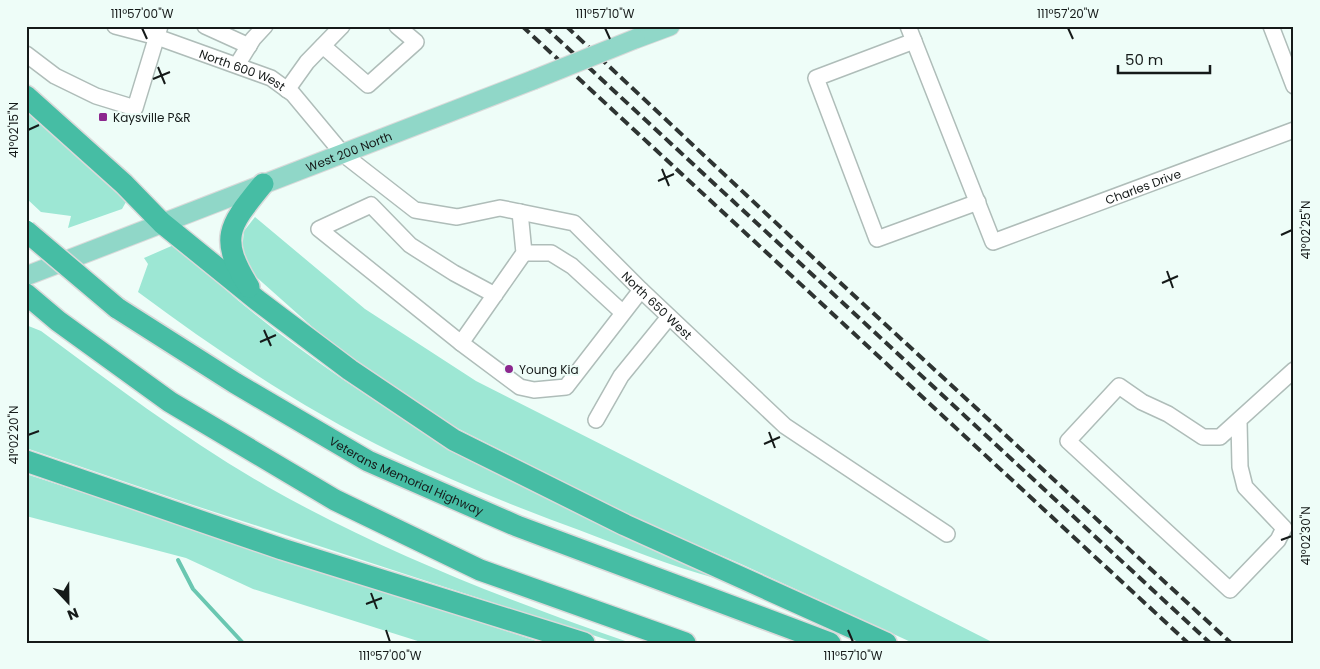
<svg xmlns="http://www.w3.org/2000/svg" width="1320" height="669" viewBox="0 0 1320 669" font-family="Poppins,sans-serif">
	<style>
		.grass { fill: #9de7d4 }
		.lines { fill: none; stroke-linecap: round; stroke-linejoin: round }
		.stream { stroke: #6ac7b1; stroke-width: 4 }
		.minor-casing { stroke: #afbdb9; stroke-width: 18 }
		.major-casing { stroke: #dadada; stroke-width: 21 }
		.highway-casing { stroke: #dadada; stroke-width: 24 }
		.minor { stroke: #fff; stroke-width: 15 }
		.major { stroke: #90d7c8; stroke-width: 19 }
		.highway { stroke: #46bda4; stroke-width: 21 }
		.rail { stroke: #2e3432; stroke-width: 4; stroke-dasharray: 10 5; stroke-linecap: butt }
		.major-bridge-casing { stroke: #dadada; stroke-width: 21; stroke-linecap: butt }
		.highway-bridge-casing { stroke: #dadada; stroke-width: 24; stroke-linecap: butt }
		.major-bridge { stroke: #90d7c8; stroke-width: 19 }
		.highway-bridge { stroke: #46bda4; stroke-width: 21 }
		.ticks { fill: none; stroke: #151a19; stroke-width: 2 }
		.poi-dot { fill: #8c278e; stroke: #eefdf8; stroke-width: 2 }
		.labels { text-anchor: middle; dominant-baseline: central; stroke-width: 4; stroke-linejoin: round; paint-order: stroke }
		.street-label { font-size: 12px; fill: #151a19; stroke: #eefdf8 }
		.poi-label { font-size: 12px; fill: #151a19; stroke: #eefdf8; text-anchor: start }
		.neatline { fill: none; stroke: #151a19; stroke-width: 2 }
		.ticks-label { font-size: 12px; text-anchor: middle; fill: #151a19 }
	</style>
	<rect width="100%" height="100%" fill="#eefdf8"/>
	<path class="grass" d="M 26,109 L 125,194 L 126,202 L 122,209 L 68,228 L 71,216 L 41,212 L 26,198 Z
		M 255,217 L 365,309 L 476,381 L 994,643 L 913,643 L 741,564 L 644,522 L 451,425 L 389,386 L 345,356 L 254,275 L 241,260 L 244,231 Z
		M 176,244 C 202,268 228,293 256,315 C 312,360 371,400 433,436 L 712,574 L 718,579 C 670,566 624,547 579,530 C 516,507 454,482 394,453 C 303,409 219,352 138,292 L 148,264 L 144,258 Z
		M 26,325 L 41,331 C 115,386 188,441 268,487 C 383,552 506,600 631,643 L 617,643 L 193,505 L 26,448 Z
		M 26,474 L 543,643 L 424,643 L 253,589 L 186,558 L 26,516 Z"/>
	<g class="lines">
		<path class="stream" d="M 178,560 L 193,589 L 243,643"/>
		<g class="minor-casing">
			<g id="minor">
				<path id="s1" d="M 115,26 L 157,37 L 271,78 L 293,94 L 343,154 L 415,210 L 457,217 L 500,208 L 574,223 L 641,290 L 785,426 L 947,534"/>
				<path d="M 205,26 L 249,46"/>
				<path id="s2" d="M 908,26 L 993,242 L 1294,130"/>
				<path d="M 1271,26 L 1294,86"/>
				<path d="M 914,41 L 816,78 L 877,239 L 978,202"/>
				<path d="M 323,46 L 368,85 L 416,42 L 397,26"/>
				<path d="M 26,54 L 55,76 L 96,96 L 135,108 L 160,26"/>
				<path d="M 237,65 L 253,39 L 265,26"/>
				<path d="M 287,90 L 307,62 L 342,26"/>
				<path d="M 524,253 L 551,253 L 572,266 L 622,312"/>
				<path d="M 495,295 L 454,273 L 410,245 L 371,205 L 319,229 L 461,343 L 524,253 L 520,212"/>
				<path d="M 461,343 L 520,387 L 534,390 L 566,387 L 641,290"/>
				<path d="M 596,420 L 621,376 L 669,317"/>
				<path d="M 1239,421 L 1240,467 L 1245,487 L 1284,528 L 1278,540 L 1230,590 L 1068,441 L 1119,386 L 1142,402 L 1168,414 L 1203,437 L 1220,437 L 1294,370"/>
			</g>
		</g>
		<g class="major-casing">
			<g id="major">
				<path d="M 635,39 L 670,26"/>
				<path id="s3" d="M 26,276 L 533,80"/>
			</g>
		</g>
		<g class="highway-casing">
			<g id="highway">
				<path d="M 26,96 L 124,184 L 162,223 L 257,300 L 350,370 L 454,440 L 625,525 L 886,643"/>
				<path d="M 249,287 C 218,237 229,226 263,184"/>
				<path d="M 26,294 L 58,321 L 170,402 L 335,500 L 480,570 L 685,643"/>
				<path id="s4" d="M 117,308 L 235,383 L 368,461 L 517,526 L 830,643"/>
				<path d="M 26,461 L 282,549 L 584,643"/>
			</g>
		</g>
		<use href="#minor" class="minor"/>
		<use href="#major" class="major"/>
		<use href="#highway" class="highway"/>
		<path class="rail" d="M 522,26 L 1188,643
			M 544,26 L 1210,643
			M 566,26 L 821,265 L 1231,643"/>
		<g class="major-bridge-casing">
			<path id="major-bridge" d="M 533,80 L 635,39"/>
		</g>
		<g class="highway-bridge-casing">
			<path id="highway-bridge" d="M 26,231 L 117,308"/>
		</g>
		<use href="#major-bridge" class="major-bridge"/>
		<use href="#highway-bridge" class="highway-bridge"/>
	</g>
	<path class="ticks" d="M 142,28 L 147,39M 605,28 L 610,39M 1068,28 L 1073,39M 158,67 L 165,84M 153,79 L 170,72M 28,130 L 39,125M 662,169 L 669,186M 658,181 L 674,174M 1281,235 L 1292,230M 1167,271 L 1173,288M 1162,283 L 1178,276M 264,330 L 271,346M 260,342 L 276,335M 769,432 L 775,448M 28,435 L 39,431M 764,444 L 780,437M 1281,540 L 1292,536M 371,593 L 377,609M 366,604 L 382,598M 386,630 L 390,642M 848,630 L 853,642"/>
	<g class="poi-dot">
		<rect x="98" y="112" width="10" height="10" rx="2.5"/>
		<circle cx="509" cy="369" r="5"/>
	</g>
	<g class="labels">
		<g class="street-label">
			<text stroke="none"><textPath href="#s1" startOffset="135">North 600 West</textPath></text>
			<text stroke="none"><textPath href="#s3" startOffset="346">West 200 North</textPath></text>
			<text stroke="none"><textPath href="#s2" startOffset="392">Charles Drive</textPath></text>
			<text stroke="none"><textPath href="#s1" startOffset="640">North 650 West</textPath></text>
			<text stroke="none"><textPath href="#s4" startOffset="335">Veterans Memorial Highway</textPath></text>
		</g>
		<g class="poi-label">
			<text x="113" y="117">Kaysville P&amp;R</text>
			<text x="519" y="369">Young Kia</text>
		</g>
	</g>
	<rect width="1320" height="669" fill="none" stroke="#eefdf8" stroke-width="55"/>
	<g transform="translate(68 602) rotate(158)" stroke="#eefdf8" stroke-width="4" paint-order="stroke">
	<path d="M0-4L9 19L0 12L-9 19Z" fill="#151a19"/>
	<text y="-8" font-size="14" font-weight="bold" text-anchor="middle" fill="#151a19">N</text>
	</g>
	<path d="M1118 65v8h92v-8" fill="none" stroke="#151a19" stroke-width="2.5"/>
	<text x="1125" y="65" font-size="15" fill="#151a19" stroke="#eefdf8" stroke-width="4" paint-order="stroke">50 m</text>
	<rect x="28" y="28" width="1264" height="614" class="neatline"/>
	<g class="ticks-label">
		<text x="142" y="18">111°57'00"W</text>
		<text x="605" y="18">111°57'10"W</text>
		<text x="1068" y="18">111°57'20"W</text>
		<text transform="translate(14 130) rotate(-90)" y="4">41°02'15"N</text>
		<text transform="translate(1306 230) rotate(-90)" y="4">41°02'25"N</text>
		<text transform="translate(14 435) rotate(-90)" y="4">41°02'20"N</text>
		<text transform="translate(1306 536) rotate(-90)" y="4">41°02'30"N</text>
		<text x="390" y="660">111°57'00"W</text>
		<text x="853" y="660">111°57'10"W</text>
	</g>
</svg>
